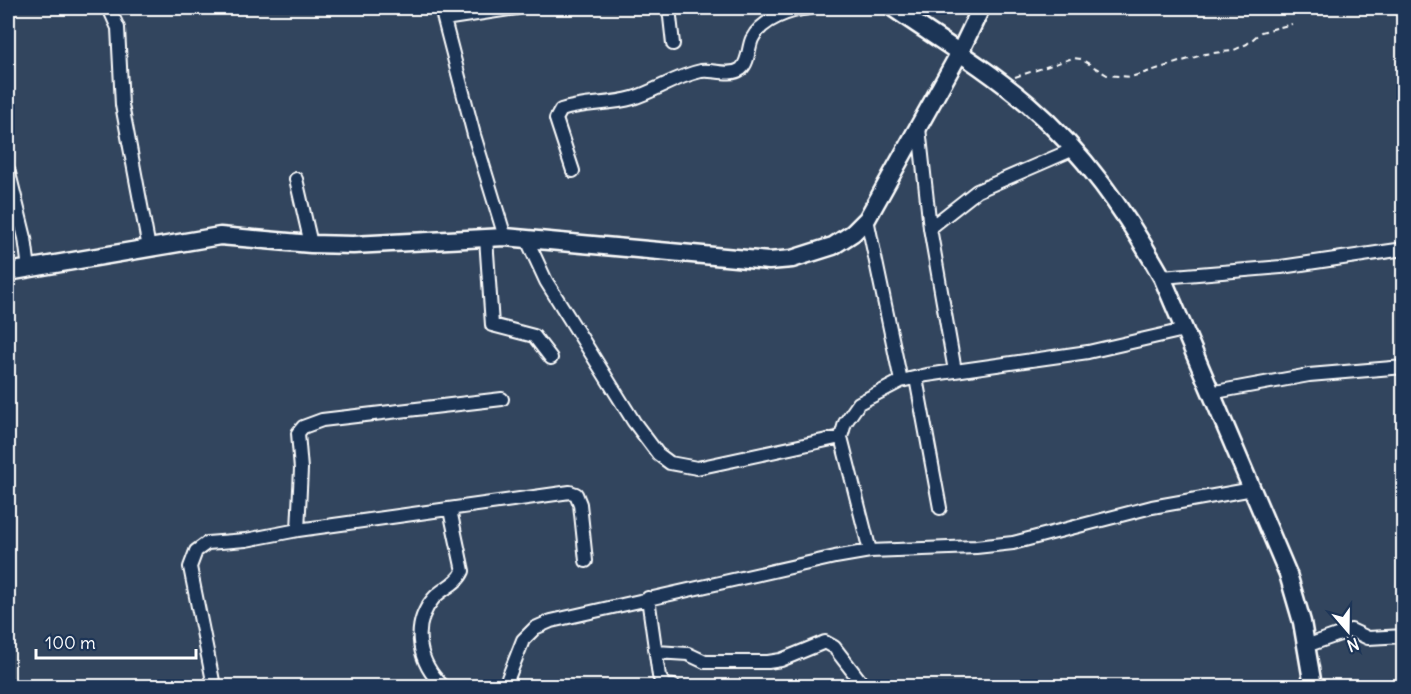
<svg xmlns="http://www.w3.org/2000/svg" width="1411" height="694" viewBox="0 0 1411 694" font-family="Delius,sans-serif">
	<style>
		.lines { fill: none; stroke-linecap: round; stroke-linejoin: round }
		.street-casing { stroke: #fff; stroke-width: 16 }
		.secondary-casing { stroke: #fff; stroke-width: 21 }
		.path { stroke: #fff; stroke-width: 2; stroke-dasharray: 6 4.5; stroke-linecap: butt }
		.street { stroke: #1d3557; stroke-width: 12 }
		.secondary { stroke: #1d3557; stroke-width: 16 }
	</style>
	<rect width="100%" height="100%" fill="#32455e"/>
	<filter id="ink" filterUnits="userSpaceOnUse"><feTurbulence type="fractalNoise" baseFrequency=".0167" numOctaves="2"/><feDisplacementMap in="SourceGraphic" scale="12" xChannelSelector="R" yChannelSelector="G"/><feConvolveMatrix kernelMatrix="1 2 1 2 8 2 1 2 1" color-interpolation-filters="sRGB"/></filter>
	<g filter="url(#ink)">
		<g class="lines">
			<g class="street-casing">
				<path id="street" d="M 109,8 L 118,28 L 122,105 L 149,248
					M 441,8 L 474,135 L 505,237
					M 669,8 L 673,44
					M 444,19 L 517,8
					M 919,128 L 930,228 L 955,371
					M 8,169 L 25,238 L 29,269
					M 573,171 L 556,119 L 561,110 C 584,102 609,105 633,98 C 656,91 676,76 701,71 C 713,69 730,77 741,69 C 749,62 748,48 752,39 C 762,19 790,10 810,8
					M 296,179 L 311,244
					M 867,219 L 901,381
					M 930,228 L 977,191 L 1074,149
					M 486,238 L 492,325 L 534,336 L 551,358
					M 527,240 L 546,281 L 634,422 L 658,454 L 670,463 L 697,468 L 841,437 L 870,551
					M 1162,277 L 1281,267 L 1404,249
					M 916,378 L 940,508
					M 1210,393 L 1309,375 L 1404,367
					M 841,437 L 845,423 L 859,403 L 901,381 L 927,375 L 1088,352 L 1184,330
					M 298,530 L 301,469 L 298,433 L 303,427 L 322,420 L 502,399
					M 648,598 L 659,676 L 664,685 L 674,686
					M 1306,646 L 1351,630 L 1368,638 L 1404,636
					M 656,652 L 688,654 L 705,662 L 768,662 L 781,660 L 825,642 L 834,647 L 864,686
					M 214,686 L 190,567 L 196,551 L 207,543 L 246,540 L 298,530 L 570,492 L 576,494 L 580,504 L 586,561
					M 443,686 C 419,664 410,627 433,599 C 442,588 457,585 463,571 L 450,510
					M 505,686 L 523,640 L 535,628 L 551,621 L 835,557 L 870,551 L 976,547 L 1013,543 L 1152,507 L 1253,489"/>
			</g>
			<g class="secondary-casing">
				<path id="secondary" d="M 893,8 C 938,39 986,68 1028,104 C 1084,152 1126,213 1162,277 L 1288,574 L 1302,622 L 1313,686
					M 8,272 L 220,236 L 311,244 L 353,245 L 505,237 L 769,261 L 792,259 L 833,246 L 853,233 L 867,219 L 959,54 L 981,8"/>
			</g>
			<path class="path" d="M 1015,77 L 1073,58 L 1081,59 L 1107,75 L 1131,77 L 1205,54 L 1232,51 L 1247,44 L 1261,32 L 1292,24"/>
			<use href="#street" class="street"/>
			<use href="#secondary" class="secondary"/>
		</g>
	</g>
	<rect width="1411" height="694" fill="none" stroke="#1d3557" stroke-width="30"/>
	<rect x="15" y="15" width="1381" height="664" fill="none" stroke="#fff" stroke-width="2" filter="url(#ink)"/>
	<g transform="translate(1348 631) rotate(160)" stroke="#1d3557" stroke-width="4.5" paint-order="stroke">
	<path d="M0-4.5L10 22L0 15L-10 22Z" fill="#ffffff"/>
	<text y="-9" font-size="16" font-weight="bold" text-anchor="middle" fill="#ffffff">N</text>
	</g>
	<path d="M36 649v9h160v-9" fill="none" stroke="#ffffff" stroke-width="3"/>
	<text x="45" y="649" font-size="18" fill="#ffffff" stroke="#1d3557" stroke-width="4.5" paint-order="stroke">100 m</text>
</svg>
